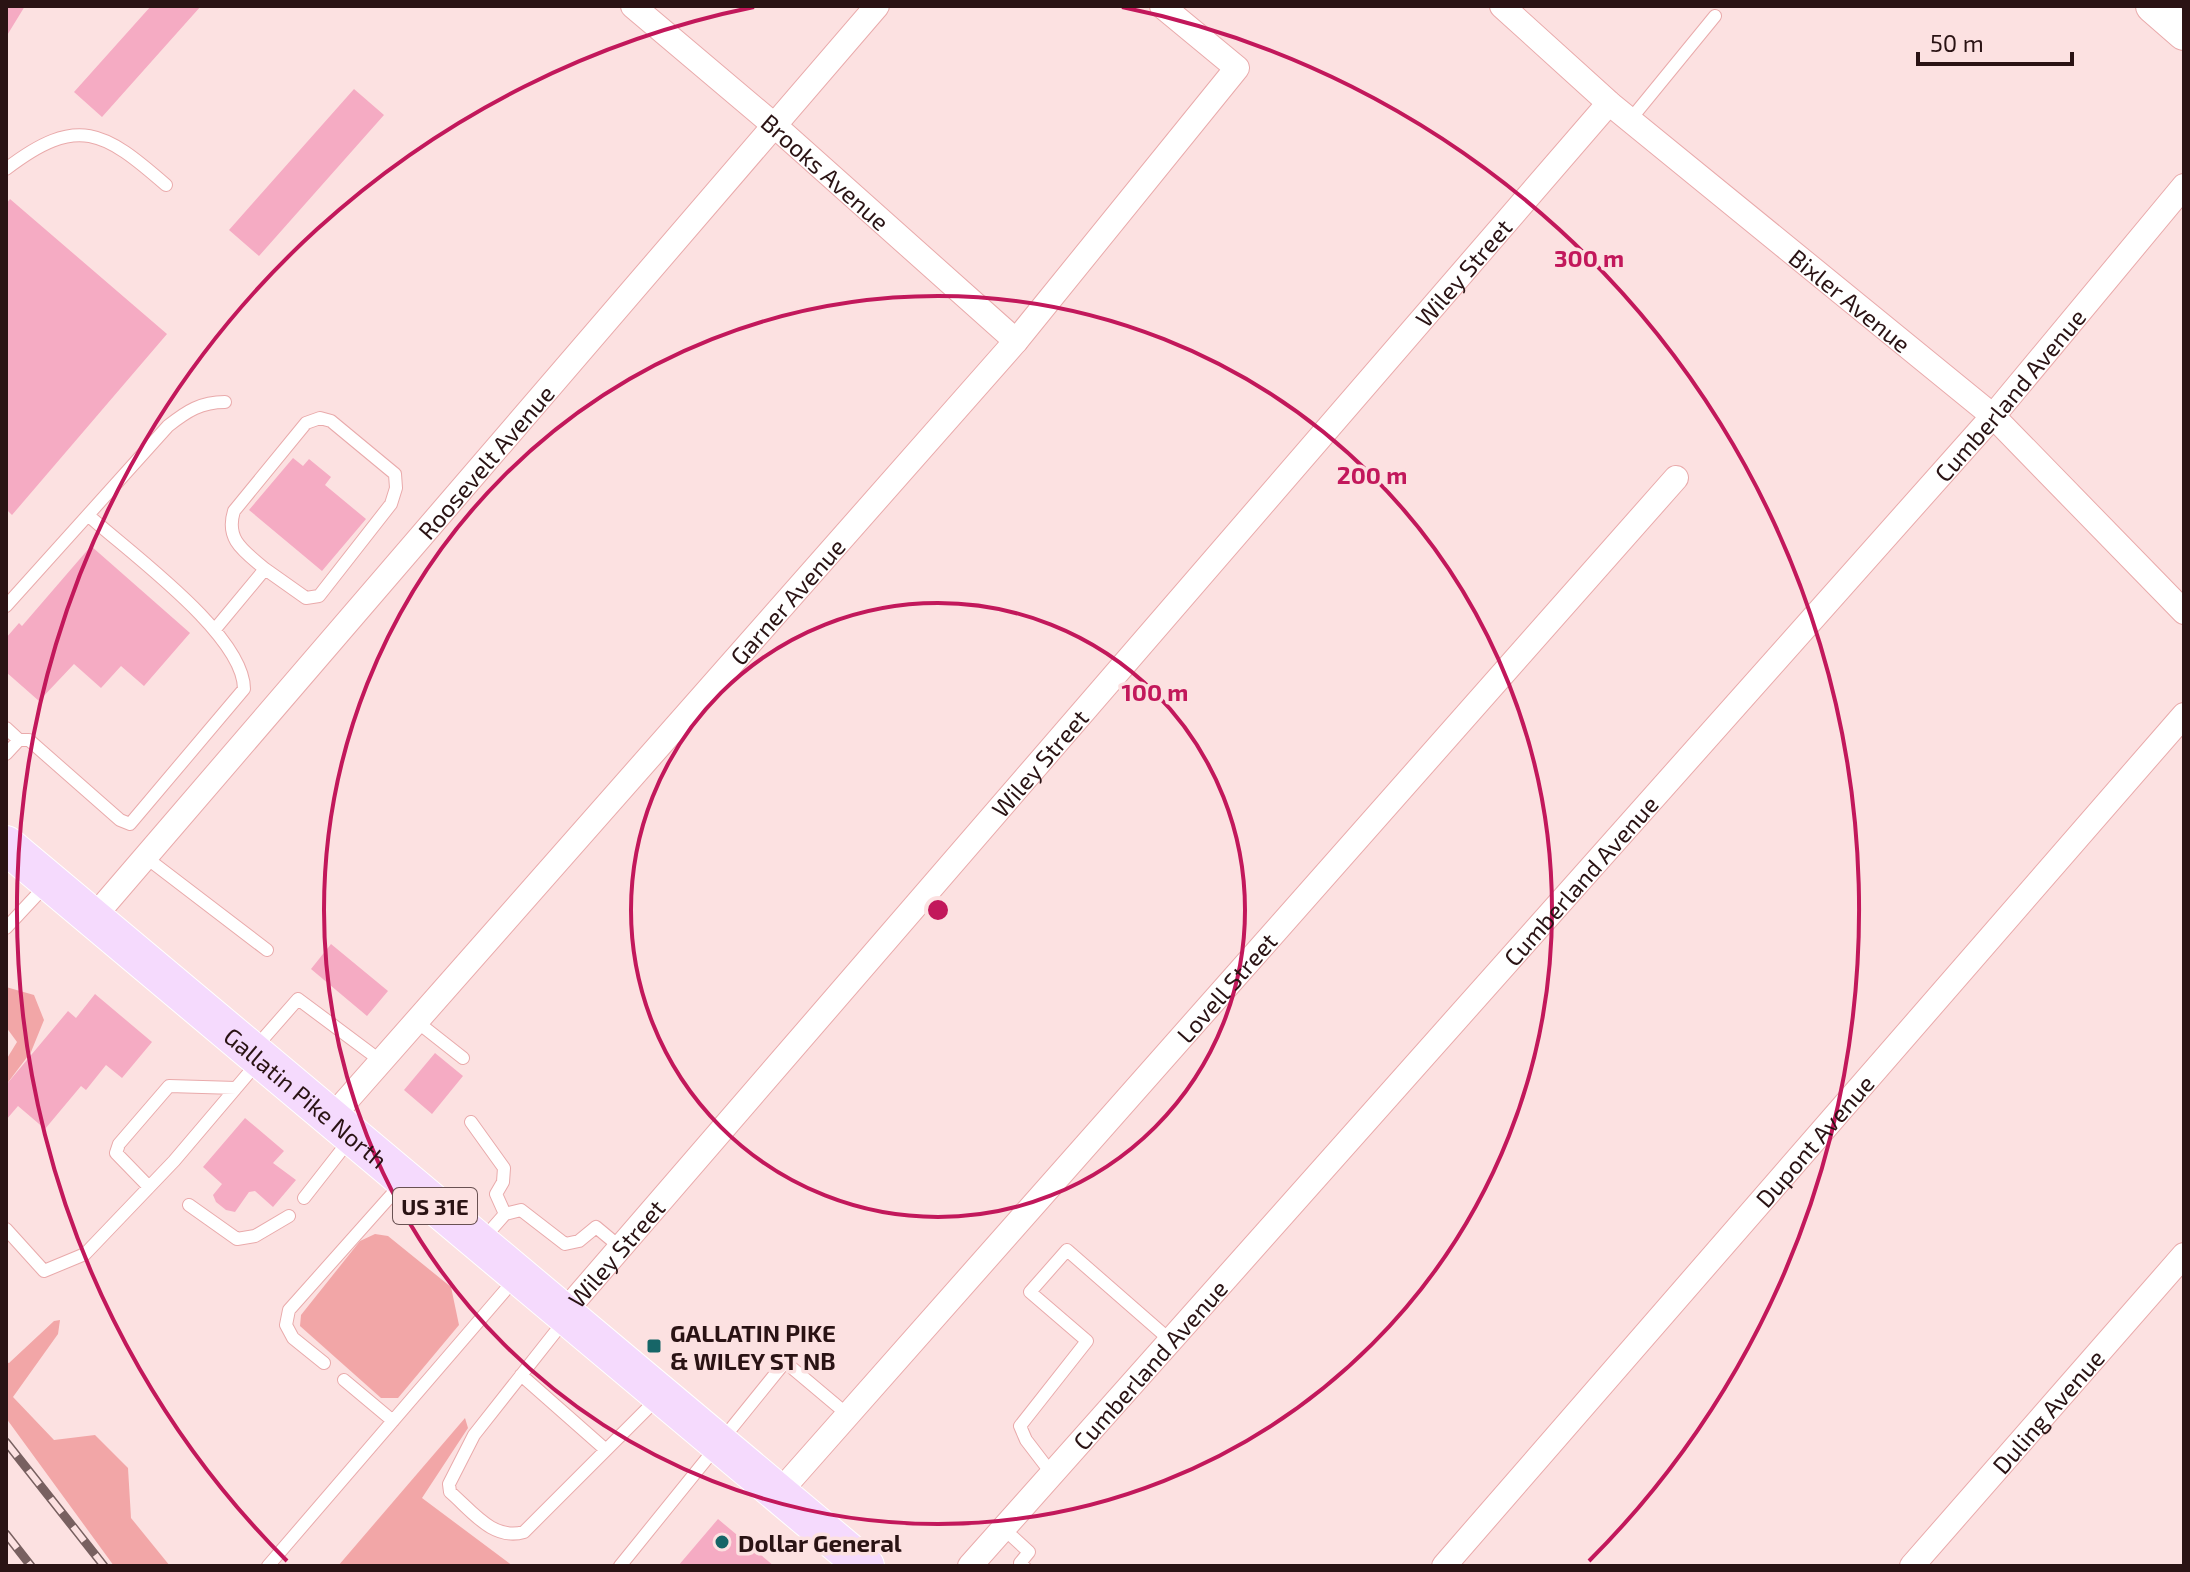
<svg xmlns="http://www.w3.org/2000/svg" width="2190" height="1572" viewBox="0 0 2190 1572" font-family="'Exo 2',sans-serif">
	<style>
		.green { fill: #f2a6a7 }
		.building { fill: #f5abc3 }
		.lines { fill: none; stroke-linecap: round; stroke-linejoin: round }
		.lane-casing { stroke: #e9aaab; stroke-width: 14 }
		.street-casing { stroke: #e9aaab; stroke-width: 26 }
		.secondary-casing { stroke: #e9aaab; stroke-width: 36 }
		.primary-casing { stroke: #fff; stroke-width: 40 }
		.lane { stroke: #fff; stroke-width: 12 }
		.street { stroke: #fff; stroke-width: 24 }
		.secondary { stroke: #fff; stroke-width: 34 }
		.primary { stroke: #f5dafd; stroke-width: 38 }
		.rail-casing { stroke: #786060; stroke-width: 9 }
		.rail { stroke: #fce1e1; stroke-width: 6; stroke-dasharray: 18; stroke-linecap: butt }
		.ring { fill: none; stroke: #c2185b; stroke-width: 4 }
		.poi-dot { fill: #166567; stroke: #fce1e1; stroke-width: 3 }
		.labels { text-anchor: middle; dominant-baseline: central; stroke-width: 7; stroke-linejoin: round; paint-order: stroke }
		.shield { fill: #fce1e1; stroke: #695152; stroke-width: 2 }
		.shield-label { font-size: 22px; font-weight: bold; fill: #2a1314 }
		.street-label { font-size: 24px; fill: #2a1314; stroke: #fce1e1 }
		.poi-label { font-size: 24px; font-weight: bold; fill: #2a1314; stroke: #fce1e1; text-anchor: start }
		.centre { fill: #c2185b; stroke: #fce1e1; stroke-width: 4 }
		.ring-label { font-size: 24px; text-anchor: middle; font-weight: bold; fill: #c2185b; stroke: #fce1e1; stroke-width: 7; stroke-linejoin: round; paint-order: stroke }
	</style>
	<rect width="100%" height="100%" fill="#fce1e1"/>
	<path class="green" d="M 6,987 L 34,995 L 44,1020 L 31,1052 L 6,1085 L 6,1060 L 17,1042 L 6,1027 Z
		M 375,1234 L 388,1236 L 451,1287 L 459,1325 L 398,1398 L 381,1398 L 300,1326 L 301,1315 L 360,1241 Z
		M 60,1320 L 58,1334 L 13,1397 L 54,1440 L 95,1435 L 128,1468 L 131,1518 L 170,1566 L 114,1566 L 6,1418 L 6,1362 L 9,1363 L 54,1321 Z
		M 465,1418 L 468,1428 L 422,1498 L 513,1566 L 338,1566 Z"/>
	<path class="building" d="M 6,6 L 25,6 L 6,37 Z
		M 151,6 L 201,6 L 102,117 L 74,92 Z
		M 354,89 L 384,115 L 259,256 L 229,230 Z
		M 10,199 L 167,334 L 12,515 L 6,509 L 6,204 Z
		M 293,458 L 303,466 L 309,459 L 331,477 L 325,485 L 366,519 L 322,571 L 249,510 Z
		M 91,546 L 190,633 L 144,686 L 121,666 L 101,688 L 74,664 L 39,701 L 6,672 L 6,638 L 19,623 L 22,626 Z
		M 331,944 L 388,991 L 367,1016 L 311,969 Z
		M 95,994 L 152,1042 L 122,1078 L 106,1065 L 86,1090 L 81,1086 L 45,1129 L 18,1106 L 6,1120 L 6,1085 L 68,1011 L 76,1018 Z
		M 435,1053 L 463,1076 L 432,1114 L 404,1090 Z
		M 245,1118 L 284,1151 L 273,1163 L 296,1180 L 273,1207 L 255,1191 L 249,1192 L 235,1212 L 226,1210 L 216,1202 L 213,1195 L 222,1184 L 203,1167 Z
		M 718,1519 L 774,1566 L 678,1566 Z"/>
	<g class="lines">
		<g class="lane-casing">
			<path id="lane" d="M 1630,120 L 1715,16
				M 6,169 C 78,114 104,131 166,185
				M 6,606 L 168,426 C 187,411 201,402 225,402
				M 216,628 L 265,569 L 306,598 L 319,596 L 391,504 L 396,488 L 395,474 L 331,421 L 320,418 L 306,423 L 234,511 C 225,540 244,551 265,569
				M 6,728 L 19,740
				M 6,754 L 19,740 L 29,740 L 120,820 L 130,824 L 244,689 C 244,635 130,553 89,516
				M 144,856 L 267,950
				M 6,928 L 47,884
				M 416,1021 L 463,1058
				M 255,1048 L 298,999 L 381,1061
				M 471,1122 L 504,1168 L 503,1182 L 496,1194 L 505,1214
				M 149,1187 L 116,1153 L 119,1144 L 169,1086 L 236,1088
				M 304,1198 L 351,1138
				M 189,1205 L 237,1239 L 255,1236 L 289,1216
				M 6,1229 L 44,1271 L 85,1254 L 174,1161 L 259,1061
				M 484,1238 L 505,1214 L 521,1210 L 565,1244 L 579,1241 L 596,1227 L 620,1247
				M 564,1321 L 474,1435 L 449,1484 L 450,1492 C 472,1511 493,1541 524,1532 L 659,1397
				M 324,1363 L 293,1338 L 286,1325 L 289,1310 L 403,1182
				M 521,1375 L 606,1450
				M 344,1380 L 393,1421
				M 1052,1474 L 1026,1440 L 1020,1426 L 1087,1341 L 1030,1292 L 1067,1250 L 1170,1340
				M 1003,1528 L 1029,1552 L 1020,1563 L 1024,1566
				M 268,1566 L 515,1279
				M 620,1566 L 785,1362 L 848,1415"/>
		</g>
		<g class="street-casing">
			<g id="street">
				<path id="s1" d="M 633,6 L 775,126 L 1016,341"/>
				<path id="s2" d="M 1502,6 L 1609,103 L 1993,416 L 2184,612"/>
				<path id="s3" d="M 93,918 L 877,6"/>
				<path id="s4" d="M 332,1117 L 1016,341 L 1237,68 L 1162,6"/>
				<path id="s5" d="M 562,1315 L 1609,103"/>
				<path id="s6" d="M 777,1495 L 1676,478"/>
				<path id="s7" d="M 970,1566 L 1993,416 L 2184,186"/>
				<path id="s8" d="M 1444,1566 L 2184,715"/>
				<path id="s9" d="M 1912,1566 L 2184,1255"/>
			</g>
		</g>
		<g class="secondary-casing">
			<path id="secondary" d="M 2153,6 L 2184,33"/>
		</g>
		<g class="primary-casing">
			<g id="primary">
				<path id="s10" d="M 6,845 L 865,1566"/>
			</g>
		</g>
		<use href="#lane" class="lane"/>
		<use href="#street" class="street"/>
		<use href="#secondary" class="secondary"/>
		<use href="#primary" class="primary"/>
		<g class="rail-casing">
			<path id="rail" d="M 6,1442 L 104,1566
				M 6,1534 L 31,1566"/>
		</g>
		<use href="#rail" class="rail"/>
	</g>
	<g class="ring">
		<circle cx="938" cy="910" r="307"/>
		<circle cx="938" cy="910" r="614"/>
		<path d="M287 1561A921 921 0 0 1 754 7M1122 7A921 921 0 0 1 1589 1561"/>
	</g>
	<g class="poi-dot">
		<rect x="646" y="1338" width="16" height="16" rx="4"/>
		<circle cx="722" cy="1542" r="8"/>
	</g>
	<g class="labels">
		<rect class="shield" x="393" y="1188" width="84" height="36" rx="6"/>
		<g class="shield-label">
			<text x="435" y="1206">US 31E</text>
		</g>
		<g class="street-label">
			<text stroke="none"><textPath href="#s1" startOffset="254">Brooks Avenue</textPath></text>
			<text stroke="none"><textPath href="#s5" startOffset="1378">Wiley Street</textPath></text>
			<text stroke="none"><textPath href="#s2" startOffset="456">Bixler Avenue</textPath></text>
			<text stroke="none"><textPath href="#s7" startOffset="1566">Cumberland Avenue</textPath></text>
			<text stroke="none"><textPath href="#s3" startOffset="602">Roosevelt Avenue</textPath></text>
			<text stroke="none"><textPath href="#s4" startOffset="688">Garner Avenue</textPath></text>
			<text stroke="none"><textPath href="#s5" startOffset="730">Wiley Street</textPath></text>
			<text stroke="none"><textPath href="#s7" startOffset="918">Cumberland Avenue</textPath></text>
			<text stroke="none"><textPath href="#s6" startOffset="678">Lovell Street</textPath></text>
			<text stroke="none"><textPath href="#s10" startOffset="392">Gallatin Pike North</textPath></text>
			<text stroke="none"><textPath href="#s8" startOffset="564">Dupont Avenue</textPath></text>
			<text stroke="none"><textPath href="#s5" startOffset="82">Wiley Street</textPath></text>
			<text stroke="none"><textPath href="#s7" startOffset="270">Cumberland Avenue</textPath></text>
			<text stroke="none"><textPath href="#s9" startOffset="206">Duling Avenue</textPath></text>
		</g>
		<g class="poi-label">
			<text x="670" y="1332">GALLATIN PIKE<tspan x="670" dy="28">&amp; WILEY ST NB</tspan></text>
			<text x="738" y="1542">Dollar General</text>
		</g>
	</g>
	<circle cx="938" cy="910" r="12" class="centre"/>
	<g class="ring-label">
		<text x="1589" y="267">300 m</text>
		<text x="1372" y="484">200 m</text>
		<text x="1155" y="701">100 m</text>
	</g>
	<rect width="2190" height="1572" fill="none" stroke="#2a1314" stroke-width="16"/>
	<path d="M1918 52v12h154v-12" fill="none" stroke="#2a1314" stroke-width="4"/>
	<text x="1930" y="52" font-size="24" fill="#2a1314" stroke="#fce1e1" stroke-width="6" paint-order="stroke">50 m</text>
</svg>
